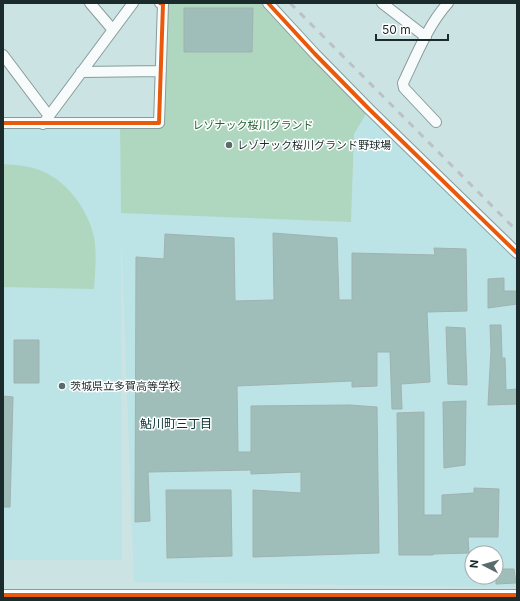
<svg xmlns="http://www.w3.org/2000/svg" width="520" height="601" viewBox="0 0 520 601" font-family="Inter,'Noto Sans JP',sans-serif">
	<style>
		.built { fill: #bce3e5; fill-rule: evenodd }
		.green { fill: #afd6bf }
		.building { fill: #a0beb9; stroke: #a0b2b0 }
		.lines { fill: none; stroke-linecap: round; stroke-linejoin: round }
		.minor-casing { stroke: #899b9c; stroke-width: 12 }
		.minor { stroke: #f7fbfb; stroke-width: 10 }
		.rail { stroke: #bcc2c3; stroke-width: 3; stroke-dasharray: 7 7; stroke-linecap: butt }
		.cycleway-casing { stroke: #fff; stroke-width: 6 }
		.cycleway { stroke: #e8590c; stroke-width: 4 }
		.poi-dot { fill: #596b6c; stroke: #fff; stroke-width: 1.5 }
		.labels { text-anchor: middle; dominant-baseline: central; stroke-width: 3; stroke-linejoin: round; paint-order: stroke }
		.park-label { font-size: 11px; fill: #216532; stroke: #fff }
		.poi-label { font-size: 11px; fill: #1b2b2c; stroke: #fff; text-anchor: start }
		.neighbourhood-label { font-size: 12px; fill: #083133; stroke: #fff }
	</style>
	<rect width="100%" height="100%" fill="#cce3e4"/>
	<path class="built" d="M 369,109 L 517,257 L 517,587 L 134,582 L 121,231 L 122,560 L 3,560 L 3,122 L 120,123 L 121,212 L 351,222 L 354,134 ZM 472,553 L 496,553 L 496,577 L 472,577 Z"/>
	<path class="green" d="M 160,3 L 268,3 L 369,109 L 354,134 L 351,222 L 121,213 L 120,123 L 159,123 Z
		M 3,164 C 16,165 30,166 42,171 C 68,182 88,210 94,237 C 97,253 95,272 94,289 L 3,287 Z"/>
	<path class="building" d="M 184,8 L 253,8 L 252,52 L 184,52 Z
		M 273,233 L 337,238 L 339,300 L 352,300 L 352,253 L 435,255 L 434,248 L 466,249 L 467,311 L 427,312 L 430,382 L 401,384 L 402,409 L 392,409 L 390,352 L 377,352 L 377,386 L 352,387 L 352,381 L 237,386 L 238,452 L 251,452 L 251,406 L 349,405 L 377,407 L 379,553 L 253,557 L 253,490 L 301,493 L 301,472 L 251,474 L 251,470 L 148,472 L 150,521 L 135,522 L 136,257 L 164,259 L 165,234 L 234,238 L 235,301 L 274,300 Z
		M 504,278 L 504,291 L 517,291 L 517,304 L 488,308 L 488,279 Z
		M 490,325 L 501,325 L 502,358 L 505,358 L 506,390 L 517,389 L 517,404 L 488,405 L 491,350 Z
		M 446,327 L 465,328 L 467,385 L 448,384 Z
		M 14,340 L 39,340 L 39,383 L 14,383 Z
		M 3,396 L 13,397 L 10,507 L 3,507 Z
		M 466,401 L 465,465 L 444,468 L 443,402 Z
		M 424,412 L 424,515 L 442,515 L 442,495 L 474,493 L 474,488 L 499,489 L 498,537 L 468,537 L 469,553 L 433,554 L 433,555 L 399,555 L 397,413 Z
		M 166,490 L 231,490 L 232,556 L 167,558 Z
		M 496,569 L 514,569 L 516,583 L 496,584 Z"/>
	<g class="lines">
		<g class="minor-casing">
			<path id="minor" d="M 90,3 L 113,30
				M 268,3 L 315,54 L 369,109 L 517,253
				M 382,3 L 426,37
				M 3,55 L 49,116
				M 81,72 L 161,71
				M 436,122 L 404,88 L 403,83 C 416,56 428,25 448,3
				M 3,123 L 159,123 L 163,4 L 160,3
				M 43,124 L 133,3
				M 3,595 L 517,595"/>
		</g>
		<use href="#minor" class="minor"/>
		<path class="rail" d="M 290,3 L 517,231"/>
		<g class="cycleway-casing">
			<path id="cycleway" d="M 268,3 L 315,54 L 369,109 L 517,253
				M 3,123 L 159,123 L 163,4 L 160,3
				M 3,595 L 517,595"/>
		</g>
		<use href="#cycleway" class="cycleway"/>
	</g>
	<g class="poi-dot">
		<circle cx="229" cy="145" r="4"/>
		<circle cx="62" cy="386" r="4"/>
	</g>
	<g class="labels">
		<g class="park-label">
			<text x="253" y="125">レゾナック桜川グランド</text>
		</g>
		<g class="poi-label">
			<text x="237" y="145">レゾナック桜川グランド野球場</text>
			<text x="70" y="386">茨城県立多賀高等学校</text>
		</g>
		<g class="neighbourhood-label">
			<text x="176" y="423">鮎川町三丁目</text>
		</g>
	</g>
	<rect width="520" height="601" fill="none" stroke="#1b2b2c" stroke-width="8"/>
	<g transform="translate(484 565) rotate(276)"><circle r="19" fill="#ffffff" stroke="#a4aaab"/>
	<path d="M0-3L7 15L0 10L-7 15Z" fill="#596b6c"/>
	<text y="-6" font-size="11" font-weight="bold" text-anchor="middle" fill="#1b2b2c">N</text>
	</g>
	<path d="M376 34v6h72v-6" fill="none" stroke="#1b2b2c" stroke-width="2"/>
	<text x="382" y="34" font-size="12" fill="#1b2b2c" stroke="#ffffff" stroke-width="3" paint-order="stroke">50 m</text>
</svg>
